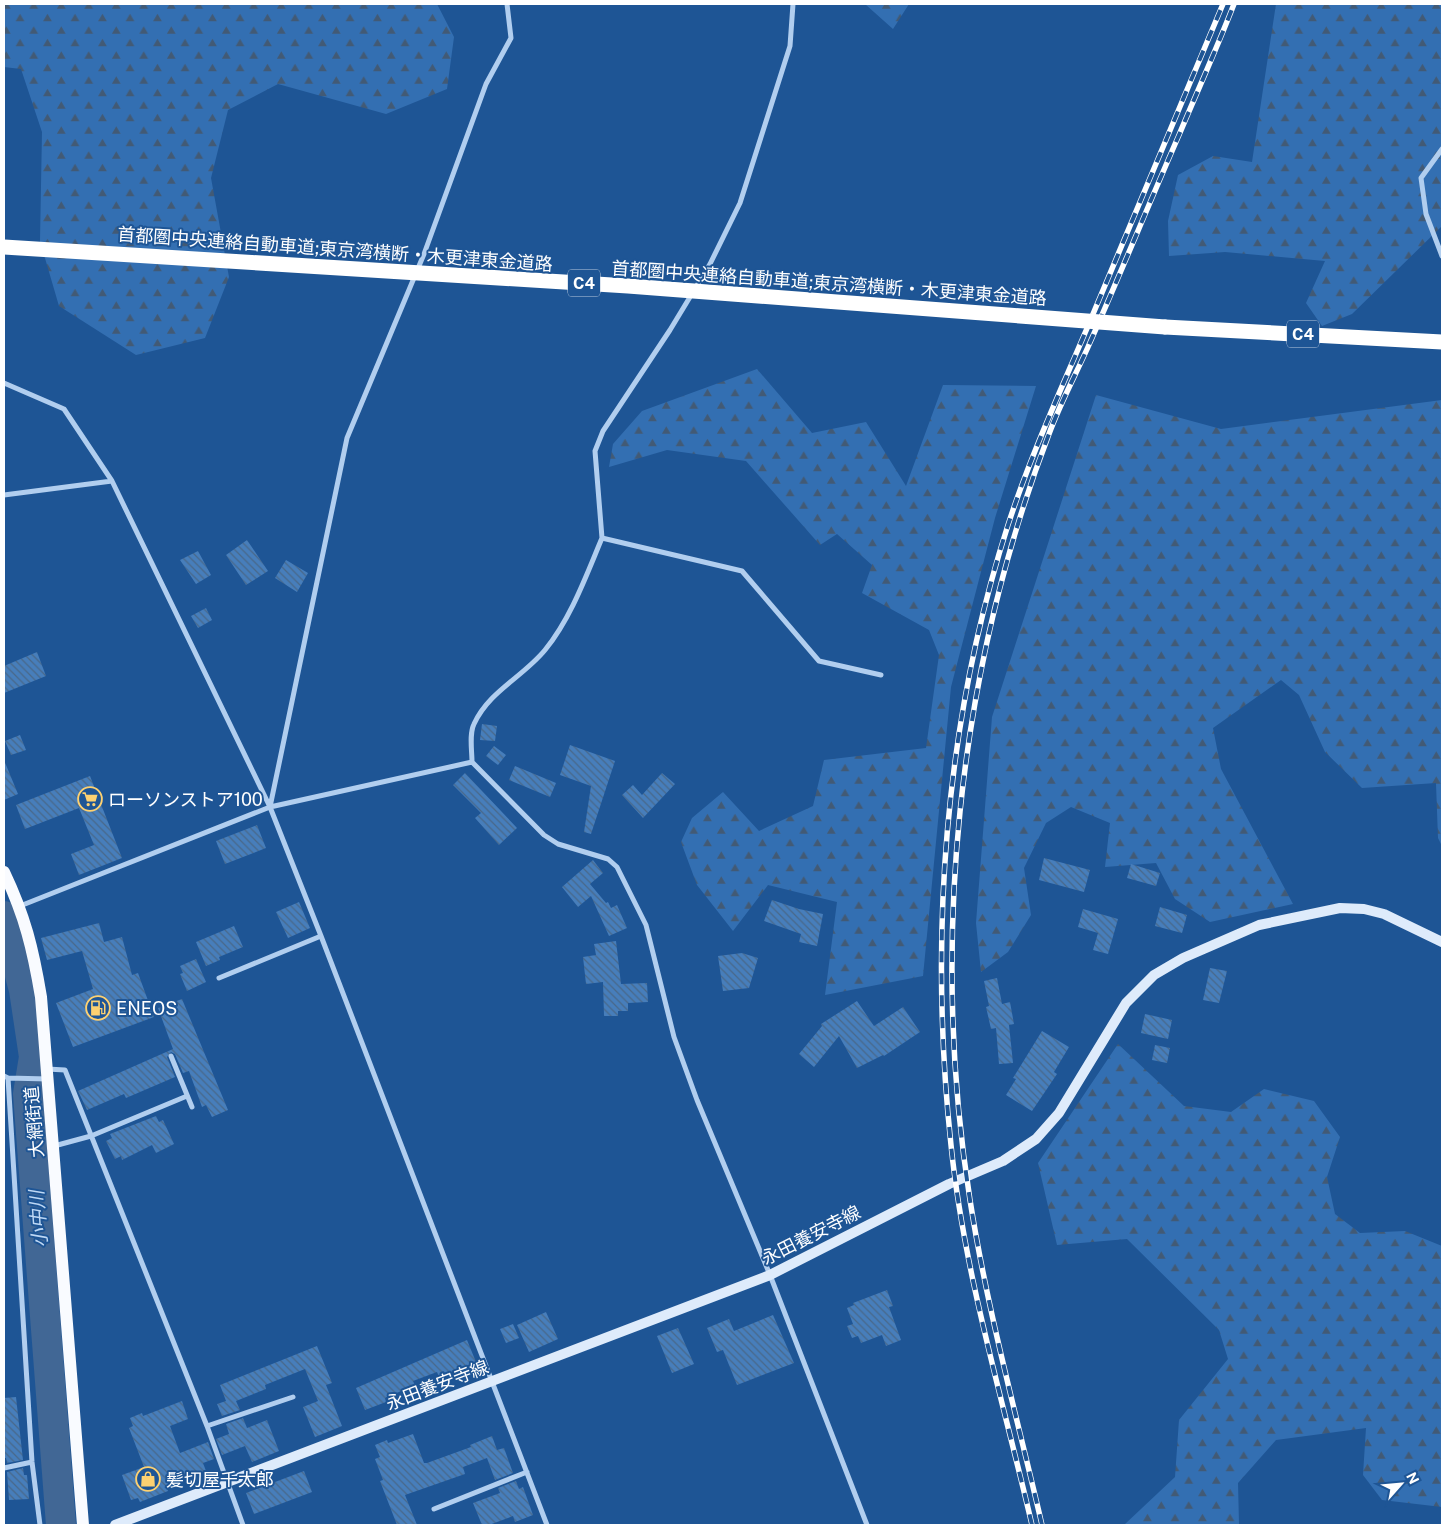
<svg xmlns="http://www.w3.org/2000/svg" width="1446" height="1529" viewBox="0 0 1446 1529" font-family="'Public Sans','Noto Sans JP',sans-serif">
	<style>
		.forest { fill: url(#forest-firs) }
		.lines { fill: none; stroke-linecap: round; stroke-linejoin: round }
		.river { stroke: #416795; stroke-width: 30 }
		.building { fill: url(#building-back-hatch) }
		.street { stroke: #b1ceef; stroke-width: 5 }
		.secondary { stroke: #deebfb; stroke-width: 10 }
		.primary { stroke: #f9fbff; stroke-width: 12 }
		.highway { stroke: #fff; stroke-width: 15 }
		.rail-casing { stroke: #fff; stroke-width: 5.5 }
		.rail { stroke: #1e5595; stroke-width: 4; stroke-dasharray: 11; stroke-linecap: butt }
		.highway-bridge { stroke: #fff; stroke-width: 15 }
		.labels { text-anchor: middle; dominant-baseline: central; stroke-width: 4; stroke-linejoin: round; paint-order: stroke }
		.shield { fill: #1e5595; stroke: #bcccdf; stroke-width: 1 }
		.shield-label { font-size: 16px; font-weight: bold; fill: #fff }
		.street-label { font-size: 18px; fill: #fff; stroke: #1e5595 }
		.poi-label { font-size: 18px; fill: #fff; stroke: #1e5595; text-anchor: start }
		.water-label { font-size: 19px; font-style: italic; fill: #bed8f5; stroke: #1e5595 }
	</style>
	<defs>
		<pattern id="forest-firs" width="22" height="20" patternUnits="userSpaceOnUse" patternTransform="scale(1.25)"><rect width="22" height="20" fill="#336fb2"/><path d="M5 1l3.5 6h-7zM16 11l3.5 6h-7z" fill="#425a75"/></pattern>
		<pattern id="building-back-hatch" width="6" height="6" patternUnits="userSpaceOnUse" patternTransform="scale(1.25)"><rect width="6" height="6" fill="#477ebb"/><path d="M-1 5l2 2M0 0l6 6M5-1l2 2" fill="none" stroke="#496889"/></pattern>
	</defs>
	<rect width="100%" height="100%" fill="#1e5595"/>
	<path class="forest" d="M 4,4 L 437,4 L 454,37 L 447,89 L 386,114 L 278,84 L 228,110 L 211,178 L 229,277 L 205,338 L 136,355 L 59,306 L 40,241 L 42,132 L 21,69 L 4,67 Z
		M 865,4 L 909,4 L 893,29 Z
		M 1276,4 L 1442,4 L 1442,226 L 1352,314 L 1322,326 L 1306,303 L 1325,261 L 1225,252 L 1169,256 L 1168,221 L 1178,175 L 1213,156 L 1252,162 Z
		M 757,369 L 812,433 L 866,422 L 906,486 L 943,385 L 1036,386 L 995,518 L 951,687 L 923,976 L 825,995 L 837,902 L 768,885 L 733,931 L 697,885 L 681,842 L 692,818 L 723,792 L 759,831 L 813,806 L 824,760 L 926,748 L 939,655 L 929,630 L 862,593 L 872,565 L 837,534 L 820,545 L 746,461 L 667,450 L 609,467 L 613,444 L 642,411 Z
		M 1096,395 L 1221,429 L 1442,400 L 1442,846 L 1438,838 L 1436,783 L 1362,788 L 1325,752 L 1299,695 L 1281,680 L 1213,728 L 1221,769 L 1293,904 L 1210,922 L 1175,899 L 1156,863 L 1105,867 L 1110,823 L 1071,807 L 1046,823 L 1024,868 L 1031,915 L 1008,952 L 981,972 L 976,923 L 992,717 Z
		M 1118,1044 L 1184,1106 L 1231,1112 L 1264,1089 L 1314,1101 L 1340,1137 L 1327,1177 L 1335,1214 L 1360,1233 L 1405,1231 L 1442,1246 L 1442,1507 L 1382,1500 L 1363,1475 L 1366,1428 L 1276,1440 L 1238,1483 L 1239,1525 L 1124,1525 L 1175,1477 L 1179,1420 L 1228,1359 L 1219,1330 L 1127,1239 L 1057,1245 L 1038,1163 Z"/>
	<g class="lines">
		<path class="river" d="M 4,916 L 24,990 L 34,1057 L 28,1094 L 61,1525"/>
	</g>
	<path class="building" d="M 247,540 L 268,571 L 246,585 L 226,555 Z
		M 198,551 L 211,575 L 196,584 L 180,560 Z
		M 286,560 L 308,573 L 297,592 L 275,578 Z
		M 206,608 L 212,620 L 198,628 L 191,616 Z
		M 37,652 L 46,676 L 4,693 L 4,666 Z
		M 482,724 L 497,726 L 495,741 L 480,740 Z
		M 20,735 L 26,750 L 11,755 L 5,741 Z
		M 570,745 L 615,761 L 591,834 L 584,832 L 591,786 L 560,775 Z
		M 494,746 L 506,755 L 498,765 L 486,756 Z
		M 4,760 L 18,794 L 4,800 Z
		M 515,766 L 556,783 L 550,797 L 509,780 Z
		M 465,773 L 517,828 L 499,845 L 475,818 L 481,813 L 453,785 Z
		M 662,773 L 675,784 L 643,818 L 622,795 L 633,785 L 642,795 Z
		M 90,776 L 122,858 L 79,875 L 71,854 L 94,845 L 79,808 L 25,829 L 16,805 Z
		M 257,825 L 266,848 L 225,864 L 216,841 Z
		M 1044,858 L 1090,870 L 1084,892 L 1039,880 Z
		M 593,860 L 603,873 L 590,884 L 606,903 L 608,902 L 611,908 L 617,905 L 627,928 L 609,936 L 591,896 L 578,907 L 562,887 Z
		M 1131,864 L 1160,873 L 1156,886 L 1127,878 Z
		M 772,900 L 799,909 L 823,914 L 817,946 L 799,942 L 801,934 L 764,921 Z
		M 299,902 L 310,928 L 288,938 L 276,912 Z
		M 1160,907 L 1187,915 L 1182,933 L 1155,926 Z
		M 1083,909 L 1118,919 L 1108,954 L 1093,950 L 1098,933 L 1078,927 Z
		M 99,923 L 104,942 L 122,937 L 132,975 L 138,973 L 154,1017 L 73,1047 L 56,1003 L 93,989 L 82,951 L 47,960 L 41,938 Z
		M 234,926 L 243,947 L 219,957 L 220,960 L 206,966 L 196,942 Z
		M 616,941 L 621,984 L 647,983 L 648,1002 L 628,1003 L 628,1011 L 618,1011 L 618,1016 L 604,1016 L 603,982 L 586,984 L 583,957 L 596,955 L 594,944 Z
		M 742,953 L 758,958 L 749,988 L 723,991 L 718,956 Z
		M 196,959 L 206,982 L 187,991 L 180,974 L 183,973 L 180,966 Z
		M 1210,968 L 1227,971 L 1219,1003 L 1203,1000 Z
		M 997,978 L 1002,1004 L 1010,1002 L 1014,1024 L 1009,1025 L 1013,1063 L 999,1064 L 996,1028 L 991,1029 L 986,1007 L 989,1006 L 984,981 Z
		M 182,999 L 228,1110 L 212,1117 L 206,1105 L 202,1107 L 189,1071 L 183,1073 L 175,1054 L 171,1052 L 167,1057 L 175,1077 L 126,1098 L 124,1094 L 87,1110 L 78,1091 L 173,1049 L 158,1008 Z
		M 857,1001 L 874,1026 L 903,1007 L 920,1032 L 884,1056 L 883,1055 L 857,1068 L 839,1036 L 814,1067 L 799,1054 L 822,1026 L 821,1024 Z
		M 1145,1014 L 1172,1020 L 1168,1039 L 1141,1033 Z
		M 1042,1031 L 1069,1047 L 1054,1072 L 1057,1074 L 1032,1111 L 1006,1095 L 1016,1079 L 1013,1078 Z
		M 1155,1045 L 1170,1048 L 1167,1063 L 1152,1060 Z
		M 156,1116 L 159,1122 L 163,1120 L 174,1144 L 156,1153 L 152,1145 L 122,1160 L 121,1156 L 115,1159 L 106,1141 L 112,1138 L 110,1134 Z
		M 887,1290 L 893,1306 L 889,1307 L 901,1340 L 886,1346 L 882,1335 L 861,1343 L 858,1336 L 852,1338 L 847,1326 L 853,1324 L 847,1308 L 854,1305 L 853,1303 Z
		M 546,1312 L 558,1339 L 529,1352 L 517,1325 Z
		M 773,1315 L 794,1363 L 737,1385 L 723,1350 L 717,1352 L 707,1328 L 729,1319 L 734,1331 Z
		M 513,1324 L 519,1338 L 506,1343 L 500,1329 Z
		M 678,1328 L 694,1364 L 672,1373 L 657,1336 Z
		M 467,1340 L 476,1362 L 439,1377 L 437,1372 L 413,1381 L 415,1385 L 385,1398 L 386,1402 L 365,1410 L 356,1388 Z
		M 317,1346 L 332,1383 L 326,1385 L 342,1426 L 315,1437 L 303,1407 L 318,1401 L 305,1369 L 265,1385 L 266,1389 L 236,1401 L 240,1410 L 222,1416 L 217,1404 L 226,1401 L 220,1385 Z
		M 16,1397 L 23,1460 L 7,1463 L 6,1458 L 4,1458 L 4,1398 Z
		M 182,1401 L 188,1419 L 170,1426 L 180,1453 L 208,1442 L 214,1459 L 203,1463 L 206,1471 L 166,1486 L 168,1491 L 140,1502 L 138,1498 L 131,1500 L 122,1475 L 144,1467 L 129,1428 L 133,1426 L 130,1418 L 142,1413 L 143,1416 Z
		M 243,1418 L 247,1428 L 267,1420 L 279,1451 L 252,1462 L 245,1446 L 222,1455 L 216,1439 L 229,1434 L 226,1424 Z
		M 413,1434 L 424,1463 L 427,1463 L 471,1447 L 470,1445 L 492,1436 L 497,1450 L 504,1448 L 513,1473 L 495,1480 L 487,1458 L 463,1467 L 465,1474 L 405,1495 L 417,1525 L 397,1525 L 380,1481 L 383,1480 L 375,1459 L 380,1457 L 375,1445 L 387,1440 L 388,1443 Z
		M 23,1468 L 24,1475 L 27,1475 L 29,1499 L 9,1500 L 7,1472 Z
		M 304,1471 L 312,1492 L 254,1514 L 246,1493 Z
		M 516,1481 L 519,1489 L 523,1487 L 533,1515 L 515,1522 L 513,1516 L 489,1525 L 482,1525 L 473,1503 L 500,1493 L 498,1488 Z"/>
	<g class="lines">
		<path class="street" d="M 793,4 L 790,46 L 740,203 L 710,264 L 670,330 L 603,431 L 595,451 L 602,538 C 586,576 571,618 545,650 C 523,677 489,691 474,724 C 469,734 472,751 472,762 L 544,835 L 558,844 L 608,859 L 617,867 L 646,925 L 674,1037 L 697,1100 L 770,1275 L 867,1525
			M 1442,149 L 1421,178 L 1426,214 L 1442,256
			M 4,383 L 64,409 L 112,481 L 270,807 L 321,936 L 547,1525
			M 4,495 L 112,481
			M 602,538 L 742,571 L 819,661 L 881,675
			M 270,807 L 347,438 L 424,254 L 486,84 L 511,38 L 507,4
			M 20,906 L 270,807 L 472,762
			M 219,978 L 321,936
			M 171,1056 L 192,1107
			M 47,1069 L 65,1070 L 207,1426 L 243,1525
			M 4,1076 L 8,1078 L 48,1079
			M 8,1078 L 32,1462 L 40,1525
			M 54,1146 L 91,1136 L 187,1096
			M 207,1426 L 293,1397
			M 4,1468 L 32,1462
			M 434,1509 L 527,1472"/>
		<path class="secondary" d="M 115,1525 L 770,1275 L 949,1184 L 1003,1161 L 1036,1139 L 1059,1113 L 1126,1003 L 1154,975 L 1183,958 L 1259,925 L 1340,908 L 1364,909 L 1384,914 L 1442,942"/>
		<path class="primary" d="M 4,872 C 25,916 33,949 41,997 L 83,1525"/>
		<path class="highway" d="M 1165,327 L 1442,342"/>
		<g class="rail-casing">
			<path id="rail" d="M 1032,1525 C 1003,1400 964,1273 951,1145 C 929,938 944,724 1008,525 C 1030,457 1060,392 1088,326 C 1133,219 1178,111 1223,4
				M 1042,1525 C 1017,1417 987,1309 970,1200 C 930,946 957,674 1049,434 C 1060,404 1075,376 1088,347 C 1119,277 1148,206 1179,135 C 1197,92 1217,48 1234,4"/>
		</g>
		<use href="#rail" class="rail"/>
		<path class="highway-bridge" d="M 4,247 L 628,286 L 1165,327"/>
	</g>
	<defs>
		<g id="supermarket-ring" transform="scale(1.25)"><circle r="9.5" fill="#1e5595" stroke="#fdd171" stroke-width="1.5"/><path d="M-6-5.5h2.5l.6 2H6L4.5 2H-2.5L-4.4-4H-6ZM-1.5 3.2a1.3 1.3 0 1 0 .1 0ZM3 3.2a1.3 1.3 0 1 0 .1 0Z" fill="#fdd171"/></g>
		<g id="fuel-ring" transform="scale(1.25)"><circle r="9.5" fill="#1e5595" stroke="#fdd171" stroke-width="1.5"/><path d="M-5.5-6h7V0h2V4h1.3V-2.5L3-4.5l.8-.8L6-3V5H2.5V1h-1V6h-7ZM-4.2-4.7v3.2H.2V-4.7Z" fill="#fdd171"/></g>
		<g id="shop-ring" transform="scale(1.25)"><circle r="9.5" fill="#1e5595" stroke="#fdd171" stroke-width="1.5"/><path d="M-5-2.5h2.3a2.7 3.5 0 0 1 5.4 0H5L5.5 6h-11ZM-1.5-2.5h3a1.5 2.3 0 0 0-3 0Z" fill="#fdd171"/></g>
	</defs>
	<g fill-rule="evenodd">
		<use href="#supermarket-ring" x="90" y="799"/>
		<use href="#fuel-ring" x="98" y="1008"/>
		<use href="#shop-ring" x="148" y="1479"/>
	</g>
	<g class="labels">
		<g class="shield">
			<rect x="568" y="269.5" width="32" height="27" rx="4"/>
			<rect x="1287" y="320.5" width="32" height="27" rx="4"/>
		</g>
		<g class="shield-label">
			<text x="584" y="283">C4</text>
			<text x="1303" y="334">C4</text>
		</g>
		<g class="street-label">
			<text transform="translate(335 249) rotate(4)">首都圏中央連絡自動車道;東京湾横断・木更津東金道路</text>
			<text transform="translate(829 283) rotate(4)">首都圏中央連絡自動車道;東京湾横断・木更津東金道路</text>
			<text transform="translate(34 1122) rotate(-95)">大網街道</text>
			<text transform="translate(811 1235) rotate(-27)">永田養安寺線</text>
			<text transform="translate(437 1385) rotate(-21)">永田養安寺線</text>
		</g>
		<g class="poi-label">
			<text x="108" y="799">ローソンストア100</text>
			<text x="116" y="1008">ENEOS</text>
			<text x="166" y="1479">髪切屋千太郎</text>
		</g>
		<g class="water-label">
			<text transform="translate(38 1219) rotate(-94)">小中川</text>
		</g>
	</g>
	<rect width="1446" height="1529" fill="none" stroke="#ffffff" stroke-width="10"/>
	<g transform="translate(1401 1484) rotate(63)" stroke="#1e5595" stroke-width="4" paint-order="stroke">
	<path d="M0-4L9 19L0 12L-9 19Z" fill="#ffffff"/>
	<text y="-8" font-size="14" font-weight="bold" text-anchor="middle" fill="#ffffff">N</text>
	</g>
</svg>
